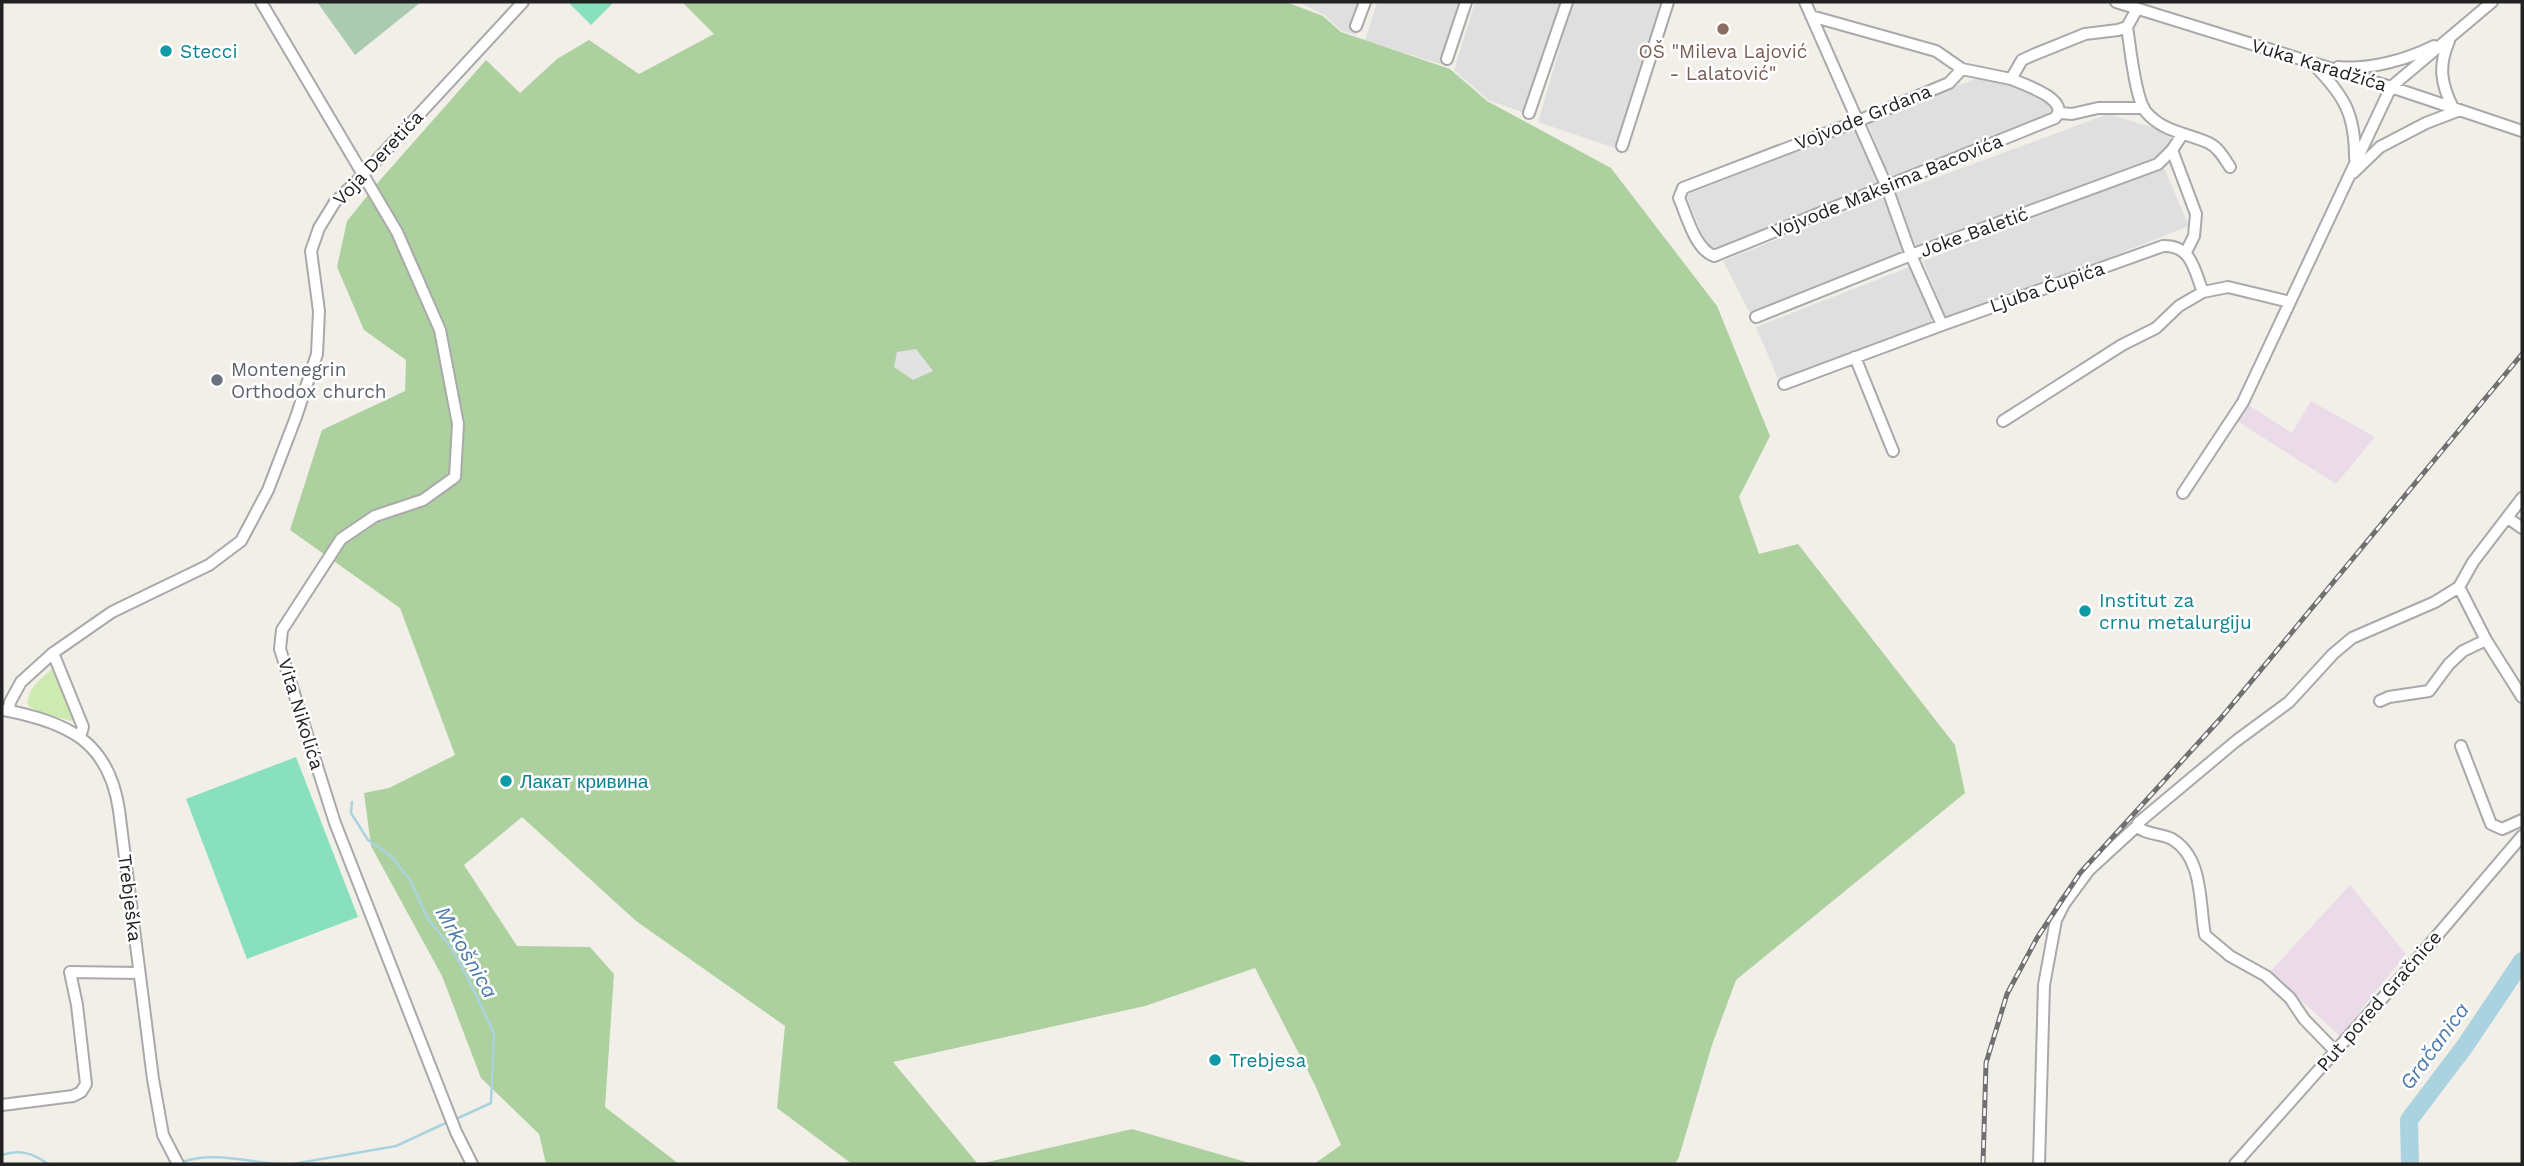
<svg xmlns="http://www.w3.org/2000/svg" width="2524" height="1166" viewBox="0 0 2524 1166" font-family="'Work Sans',sans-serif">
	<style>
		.residential { fill: #e0dfdf }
		.industrial { fill: #ebdbe8 }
		.grass { fill: #cdebb0 }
		.forest { fill: #add19e }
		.cemetery { fill: #aacbaf }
		.pitch { fill: #88e0be }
		.parking { fill: #e2e2e2 }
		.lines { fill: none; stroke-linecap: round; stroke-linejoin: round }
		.stream { stroke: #aad3df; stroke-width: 2.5 }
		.river { stroke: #aad3df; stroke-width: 18 }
		.minor-casing { stroke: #a9a9a9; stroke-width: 14 }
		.minor { stroke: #fff; stroke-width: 10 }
		.rail-casing { stroke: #707070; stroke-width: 5 }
		.rail { stroke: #fff; stroke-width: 2.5; stroke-dasharray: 8; stroke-linecap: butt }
		.education-dot { fill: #8d6e63; stroke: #fff; stroke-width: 2.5 }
		.culture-dot { fill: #0f9aa8; stroke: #fff; stroke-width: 2.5 }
		.worship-dot { fill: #6b7280; stroke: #fff; stroke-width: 2.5 }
		.labels { text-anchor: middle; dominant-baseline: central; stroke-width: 5; stroke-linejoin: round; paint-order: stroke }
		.culture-label { font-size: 19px; fill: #0d838f; stroke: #fff; text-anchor: start }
		.education-label { font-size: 19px; fill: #785e54; stroke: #fff }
		.street-label { font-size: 19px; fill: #222; stroke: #fff }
		.worship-label { font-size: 19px; fill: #5b616d; stroke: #fff; text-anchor: start }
		.water-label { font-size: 21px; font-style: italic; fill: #4a7aab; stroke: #fff }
	</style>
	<rect width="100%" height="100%" fill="#f2efe9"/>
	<path class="residential" d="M 1298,2 L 1366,2 L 1356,35 L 1342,31 L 1324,15 Z
		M 1377,2 L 1466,2 L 1447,66 L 1365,41 Z
		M 1475,2 L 1564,2 L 1530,115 L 1488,100 L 1454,70 Z
		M 1573,2 L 1663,2 L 1618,149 L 1538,122 Z
		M 1979,77 L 2052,97 L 2062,119 L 1891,183 L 1868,123 Z
		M 2108,114 L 2171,133 L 2169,157 L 1918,253 L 1895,193 Z
		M 1855,129 L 1880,188 L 1711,255 L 1686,195 Z
		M 2164,168 L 2189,226 L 1947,321 L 1923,261 Z
		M 1883,197 L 1907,257 L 1754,321 L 1723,261 Z
		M 1912,266 L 1934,326 L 1782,388 L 1756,327 Z"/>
	<path class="industrial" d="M 2311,401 L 2375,437 L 2336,484 L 2237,421 L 2247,404 L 2292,433 Z
		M 2350,885 L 2406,954 L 2340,1036 L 2270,972 Z"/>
	<path class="grass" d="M 52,669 L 76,723 C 64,718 34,712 28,705 C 27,688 41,679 52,669 Z"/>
	<path class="forest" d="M 682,2 L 1286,2 L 1323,16 L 1341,32 L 1450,69 L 1487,101 L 1611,168 L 1717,306 L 1770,436 L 1739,497 L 1759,554 L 1798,544 L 1955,745 L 1965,793 L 1736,980 L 1712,1045 L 1679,1157 L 1675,1164 L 1314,1164 L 1341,1145 L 1314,1083 L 1255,968 L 1145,1006 L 893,1062 L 978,1164 L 852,1164 L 777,1108 L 785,1026 L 636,921 L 522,817 L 464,865 L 517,946 L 590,947 L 614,974 L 605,1107 L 679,1164 L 546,1164 L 539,1134 L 481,1078 L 442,976 L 371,846 L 364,793 L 389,788 L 455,755 L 400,608 L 290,530 L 322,430 L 405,391 L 406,360 L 364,330 L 337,267 L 347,221 L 381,179 L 486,60 L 520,93 L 557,59 L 589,40 L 639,74 L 714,34 Z
		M 1132,1129 L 1253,1164 L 979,1164 Z"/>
	<path class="cemetery" d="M 317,2 L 421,2 L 355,55 Z"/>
	<path class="pitch" d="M 568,2 L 614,2 L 591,25 Z
		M 296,757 L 358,917 L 247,959 L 186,799 Z"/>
	<path class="parking" d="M 916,349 L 933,371 L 913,380 L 894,367 L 897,352 Z"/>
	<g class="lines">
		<path class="stream" d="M 352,802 L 351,813 L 368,840 L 391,856 L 410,880 L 428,919 L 450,946 L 471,984 L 494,1034 L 491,1103 L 456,1119
			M 2,1155 C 19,1149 33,1153 48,1164
			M 182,1162 C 212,1151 247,1162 279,1164
			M 293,1164 L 396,1146 L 450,1121"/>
		<path class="river" d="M 2410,1164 L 2409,1120 L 2465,1046 L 2522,961"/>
		<g class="minor-casing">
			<path id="minor" d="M 261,2 L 397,232 L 440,330 L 458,424 L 455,477 L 423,500 L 375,516 L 341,539 L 282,630 L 280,649 L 335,823 L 456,1132 L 472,1164
				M 1805,2 L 1886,185 L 1911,255 L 1942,325
				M 2116,2 L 2391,87 L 2522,131
				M 1811,16 L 1936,51 L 1962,69
				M 1356,26 L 1365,2
				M 2127,27 C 2130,45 2135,99 2146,112 C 2163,132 2187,133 2209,143 C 2219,148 2224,158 2230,167
				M 2449,41 C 2438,66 2441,84 2453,108
				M 1447,59 L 1466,2
				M 2316,67 C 2345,97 2355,115 2355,158
				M 2338,67 C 2369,70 2406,60 2434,46
				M 2011,79 C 2023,84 2072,100 2055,118 L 1714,256 C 1695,249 1687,216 1679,198 L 1683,188 L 1858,121 L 1949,83 L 1962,69 L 2011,79 L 2022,60 L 2033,55 L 2085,34 L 2118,30 L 2127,27 L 2137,9
				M 1529,113 L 1567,2
				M 2060,113 L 2072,114 L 2098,108 L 2144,108
				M 1622,146 L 1668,2
				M 2172,150 L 2196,214 L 2194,236 L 2186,252
				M 2353,173 L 2380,147 L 2426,123 L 2460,110
				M 1756,317 L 1911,255 L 2158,164 L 2172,150 L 2182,135
				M 1855,357 L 1893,451
				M 1784,384 L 1942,325 L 2163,246 C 2192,245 2194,270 2203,292
				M 2003,421 L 2122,345 L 2156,328 L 2179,306 L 2203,292 L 2228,287 L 2290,302
				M 2183,493 L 2243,402 L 2391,87 L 2492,2
				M 2508,518 L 2522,528
				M 2459,587 L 2486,640 L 2522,697
				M 53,653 L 83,727 L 80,737
				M 2380,701 L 2389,697 L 2429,691 L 2449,664 L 2463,651 L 2486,640
				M 4,710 C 67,722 109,741 119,810 L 153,1079 L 163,1135 L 178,1164
				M 9,711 L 10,702 L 21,682 L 53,653 L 112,612 L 209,565 L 241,541 L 268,490 L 296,417 L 317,354 L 319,311 L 311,251 L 319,228 L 335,202 L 364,174 L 523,2
				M 2461,746 L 2491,824 L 2502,829 L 2522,820
				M 2137,826 C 2145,835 2161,833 2172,839 C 2204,858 2199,904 2205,935 L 2230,956 L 2266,976 L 2290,998 L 2304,1019 L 2335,1051
				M 2,1105 L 73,1096 L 81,1092 L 86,1084 L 77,1005 L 70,972 L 139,973
				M 2039,1164 L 2044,985 L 2056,920 L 2064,904 L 2089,870 L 2137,826 L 2138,823 L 2236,741 L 2289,702 L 2333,654 L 2352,638 L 2435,602 L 2459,587 L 2473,562 L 2522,498
				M 2235,1164 L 2412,965 L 2522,836"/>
		</g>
		<use href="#minor" class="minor"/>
		<g class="rail-casing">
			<path id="rail" d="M 1983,1164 L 1986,1063 L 2007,994 L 2037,938 L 2080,873 L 2221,718 L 2522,354"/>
		</g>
		<use href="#rail" class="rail"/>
	</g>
	<circle class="education-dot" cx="1723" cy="29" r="7"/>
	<g class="culture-dot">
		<circle cx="166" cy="51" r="7"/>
		<circle cx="2085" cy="611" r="7"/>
		<circle cx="506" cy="781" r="7"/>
		<circle cx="1215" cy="1060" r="7"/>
	</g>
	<circle class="worship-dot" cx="217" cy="380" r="7"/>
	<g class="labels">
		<g class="culture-label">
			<text x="180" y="51">Stecci</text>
			<text x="2099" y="600">Institut za<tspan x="2099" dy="22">crnu metalurgiju</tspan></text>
			<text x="520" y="781">Лакат кривина</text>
			<text x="1229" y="1060">Trebjesa</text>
		</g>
		<g class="education-label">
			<text x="1723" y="51">OŠ "Mileva Lajović<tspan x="1723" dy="22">- Lalatović"</tspan></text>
		</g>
		<g class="street-label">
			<text transform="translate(2319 65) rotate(17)">Vuka Karadžića</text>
			<text transform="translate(1863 117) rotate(-22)">Vojvode Grdana</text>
			<text transform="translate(378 158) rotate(-47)">Voja Deretića</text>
			<text transform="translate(1887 186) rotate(-22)">Vojvode Maksima Bacovića</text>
			<text transform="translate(1974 232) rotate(-20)">Joke Baletić</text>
			<text transform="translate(2047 287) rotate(-19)">Ljuba Čupića</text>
			<text transform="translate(301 714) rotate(73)">Vita Nikolića</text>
			<text transform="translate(130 898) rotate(83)">Trebješka</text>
			<text transform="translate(2379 1001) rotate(-49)">Put pored Gračnice</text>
		</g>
		<g class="worship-label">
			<text x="231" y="369">Montenegrin<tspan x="231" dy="22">Orthodox church</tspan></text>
		</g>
		<g class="water-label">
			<text transform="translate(467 952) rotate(60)">Mrkošnica</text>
			<text transform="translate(2434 1046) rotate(-54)">Gračanica</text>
		</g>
	</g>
	<rect width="2524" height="1166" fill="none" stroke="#222222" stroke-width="7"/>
</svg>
